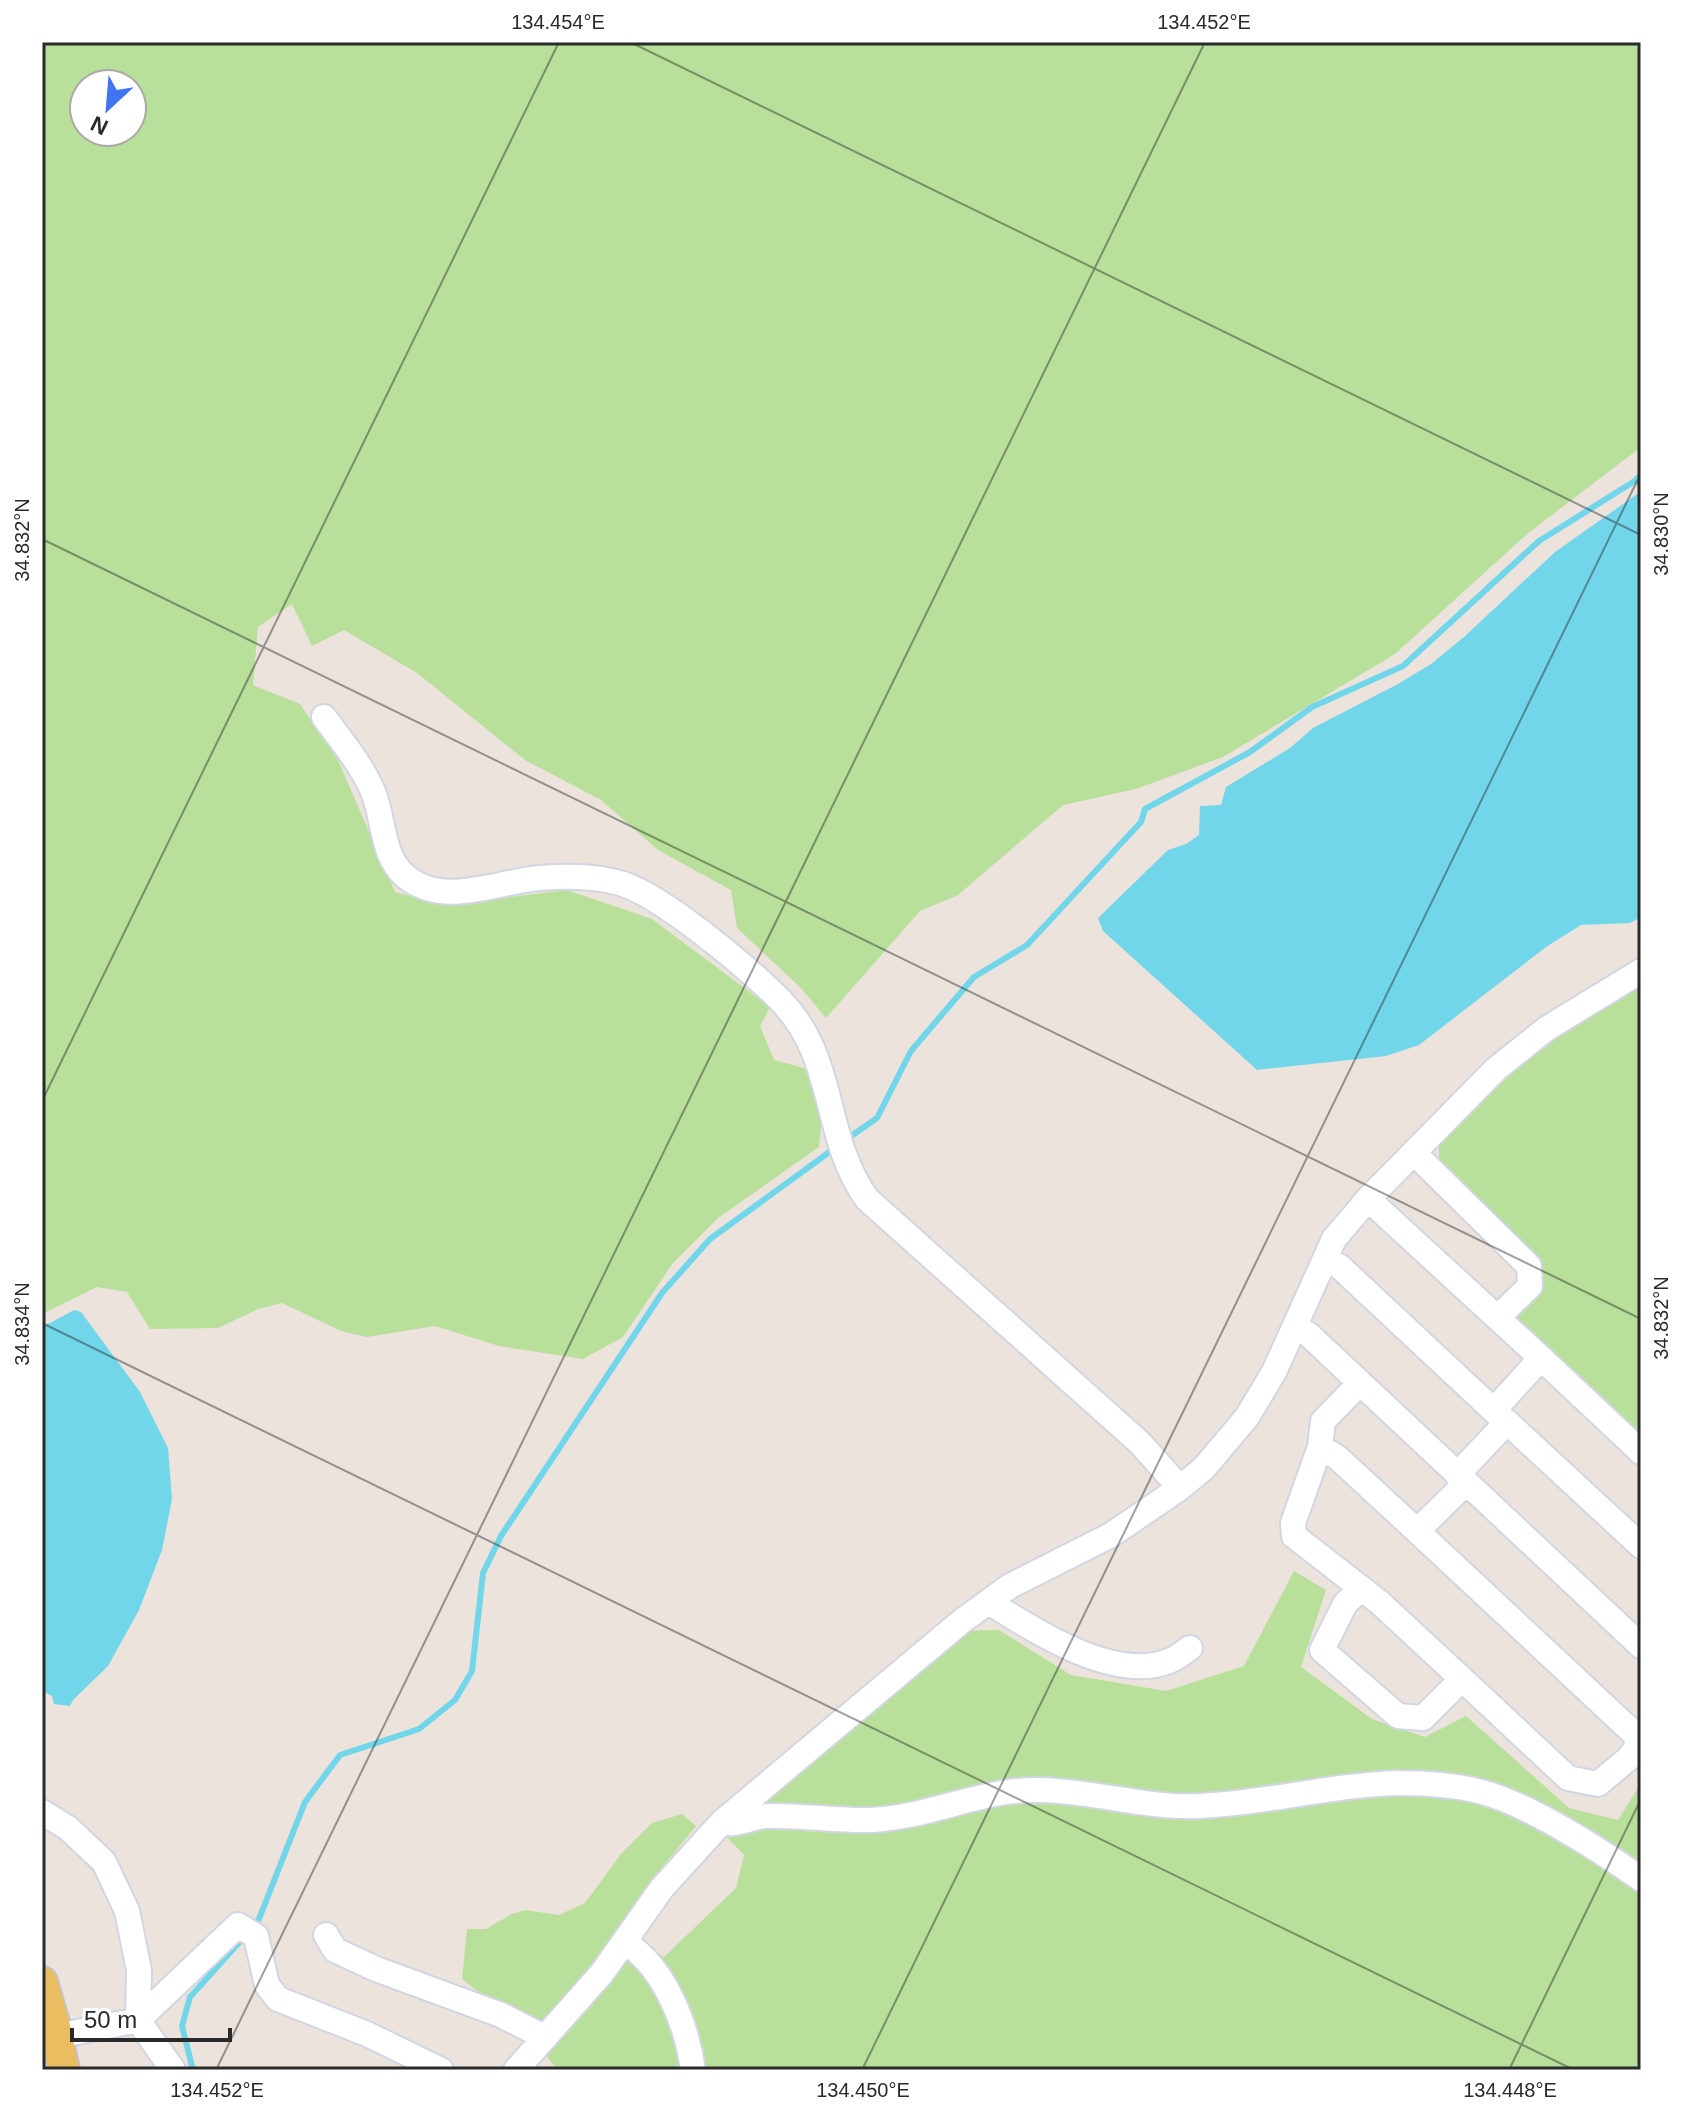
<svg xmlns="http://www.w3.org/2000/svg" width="1683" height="2112" viewBox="0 0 1683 2112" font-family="Arial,sans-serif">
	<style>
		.green { fill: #b9e09a; fill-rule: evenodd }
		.water { fill: #72d6ea }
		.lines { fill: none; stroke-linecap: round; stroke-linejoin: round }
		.stream { stroke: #72d6ea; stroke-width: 6 }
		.minor-casing { stroke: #d1d6e2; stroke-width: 28 }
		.major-casing { stroke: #c3c3c3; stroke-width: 34 }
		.minor { stroke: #fff; stroke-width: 24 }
		.major { stroke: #ebbd61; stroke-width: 30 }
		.ticks { fill: none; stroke: #2a2a2a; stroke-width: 2; stroke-opacity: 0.45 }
		.neatline { fill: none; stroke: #2a2a2a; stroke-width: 3 }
		.ticks-label { font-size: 20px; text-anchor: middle; fill: #2a2a2a }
	</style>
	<rect width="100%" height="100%" fill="#ebe3dc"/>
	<path class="green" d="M 42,42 L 1641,42 L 1641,447 L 1527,534 L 1395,654 L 1223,757 L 1136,789 L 1063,805 L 958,895 L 920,911 L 826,1018 L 800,987 L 737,928 L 731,890 L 658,850 L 601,800 L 525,760 L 417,673 L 344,630 L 312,646 L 292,604 L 258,627 L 253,685 L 300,704 L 338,760 L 395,892 L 446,905 L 567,890 L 652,919 L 770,1007 L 760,1026 L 774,1060 L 808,1069 L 822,1117 L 819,1147 L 718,1218 L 673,1263 L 623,1337 L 583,1359 L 499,1346 L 435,1326 L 367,1337 L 341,1331 L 282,1303 L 258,1309 L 218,1328 L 150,1329 L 127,1292 L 97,1287 L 42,1314 ZM 84,84 L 132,84 L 132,132 L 84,132 Z
		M 1641,983 L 1641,1441 L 1516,1319 L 1540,1288 L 1542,1264 L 1439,1162 L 1439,1135 L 1553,1034 Z
		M 1294,1571 L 1326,1590 L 1301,1667 L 1372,1719 L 1425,1737 L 1466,1716 L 1569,1808 L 1618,1820 L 1641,1783 L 1641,2070 L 558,2070 L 546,2056 L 498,2022 L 491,2002 L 462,1979 L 467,1929 L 486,1929 L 512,1914 L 525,1910 L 559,1915 L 585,1903 L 621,1854 L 652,1823 L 682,1814 L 696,1826 L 656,1875 L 635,1918 L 640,1940 L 664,1957 L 736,1888 L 744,1855 L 726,1836 L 769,1795 L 962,1631 L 999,1630 L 1071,1675 L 1166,1691 L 1244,1666 Z"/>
	<path class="water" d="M 1641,472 L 1641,917 L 1630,923 L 1581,925 L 1546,947 L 1419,1045 L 1386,1056 L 1257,1070 L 1103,931 L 1098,918 L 1168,850 L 1186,844 L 1199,835 L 1200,806 L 1221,805 L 1226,787 L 1290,748 L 1313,728 L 1398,684 L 1431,664 L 1464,637 L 1555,552 L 1640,492 L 1634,477 Z
		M 74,1310 L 81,1312 L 140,1392 L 168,1448 L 172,1499 L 162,1550 L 139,1610 L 108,1666 L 73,1700 L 70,1706 L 54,1704 L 52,1696 L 42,1691 L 42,1325 L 50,1323 Z"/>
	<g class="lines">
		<path class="stream" d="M 847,1139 L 877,1118 L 911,1051 L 974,977 L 1027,945 L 1141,822 L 1145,809 L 1250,752 L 1312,707 L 1403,666 L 1539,541 L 1641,477
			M 251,1928 L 259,1919 L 305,1802 L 340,1755 L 419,1729 L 455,1700 L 472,1671 L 483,1573 L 501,1536 L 662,1293 L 710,1239 L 835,1148
			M 193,2070 L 182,2026 L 190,1997 L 244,1937"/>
		<g class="minor-casing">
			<path id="minor" d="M 324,717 C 341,740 359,762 371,787 C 385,816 380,854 405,876 C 443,908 495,882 539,878 C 564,876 599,876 623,884 C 663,897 743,964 774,994 C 839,1054 820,1133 867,1199 L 1140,1443 L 1180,1488
				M 1414,1153 L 1529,1266 L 1530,1286 L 1498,1317
				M 1368,1199 L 1541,1358 L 1494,1410
				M 1327,1260 L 1339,1266 L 1505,1421
				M 1294,1328 L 1308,1334 L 1641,1646
				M 1541,1358 L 1641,1452
				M 1320,1447 L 1323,1421 L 1360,1383
				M 1457,1475 L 1507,1422 L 1641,1546
				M 1466,1483 L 1417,1531 L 1641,1740
				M 1417,1531 L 1337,1457 L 1320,1447 L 1293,1523 L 1294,1536 L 1379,1602 L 1462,1679
				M 1361,1588 L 1345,1604 L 1322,1650 L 1398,1716 L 1423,1718 L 1462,1679 L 1568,1778 L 1598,1784 L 1629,1758 L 1641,1741
				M 989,1602 C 1033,1630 1114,1683 1169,1661 C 1176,1659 1184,1652 1190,1648
				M 42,1812 L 68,1828 L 104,1862 L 127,1911 L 139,1970 L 138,2020 L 173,2070
				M 722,1822 C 739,1827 751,1816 768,1816 C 802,1815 837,1821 871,1820 C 918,1818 961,1799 1007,1792 C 1072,1783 1135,1809 1200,1806 C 1266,1803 1332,1785 1398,1783 C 1426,1783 1455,1785 1482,1792 C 1530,1805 1600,1850 1641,1879
				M 326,1935 L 335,1950 L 376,1969 L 501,2015 L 544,2037
				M 626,1943 C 665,1968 687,2026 693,2070
				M 57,2036 L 138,2020 L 238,1925 L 256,1936 L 267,1985 L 278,1999 L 367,2034 L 441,2070
				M 516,2070 L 602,1973 L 662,1888 L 722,1822 L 962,1621 L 1010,1586 L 1111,1535 L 1180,1488 L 1204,1468 L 1247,1417 L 1274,1372 L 1334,1239 L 1368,1199 L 1496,1069 L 1546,1029 L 1641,971"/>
		</g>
		<g class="major-casing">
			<path id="major" d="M 42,1982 L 54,2023 L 64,2070"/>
		</g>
		<use href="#minor" class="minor"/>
		<use href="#major" class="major"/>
	</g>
	<path class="ticks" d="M 630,42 L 1641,535M 42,539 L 1641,1319M 42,1101 L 559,42M 42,1323 L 1574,2070M 216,2070 L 1205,42M 862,2070 L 1641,473M 1509,2070 L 1641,1799"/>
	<rect width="1683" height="2112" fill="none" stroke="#ffffff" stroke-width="88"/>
	<g transform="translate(108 108) rotate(206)"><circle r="38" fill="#ffffff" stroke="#aaaaaa" stroke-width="2"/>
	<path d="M0-6L14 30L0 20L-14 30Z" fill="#4174f3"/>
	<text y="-12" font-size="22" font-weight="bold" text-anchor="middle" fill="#2a2a2a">N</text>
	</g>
	<path d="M72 2028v12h158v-12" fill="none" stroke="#2a2a2a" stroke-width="4"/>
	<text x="84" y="2028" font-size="24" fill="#2a2a2a" stroke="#ffffff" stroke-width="6" paint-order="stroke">50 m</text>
	<rect x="44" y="44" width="1595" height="2024" class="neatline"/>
	<g class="ticks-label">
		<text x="558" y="29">134.454°E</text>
		<text x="1204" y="29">134.452°E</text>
		<text transform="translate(1661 534) rotate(-90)" y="7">34.830°N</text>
		<text transform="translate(22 540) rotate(-90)" y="7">34.832°N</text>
		<text transform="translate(1661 1318) rotate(-90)" y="7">34.832°N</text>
		<text transform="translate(22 1324) rotate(-90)" y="7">34.834°N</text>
		<text x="217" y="2097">134.452°E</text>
		<text x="863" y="2097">134.450°E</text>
		<text x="1510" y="2097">134.448°E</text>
	</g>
</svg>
